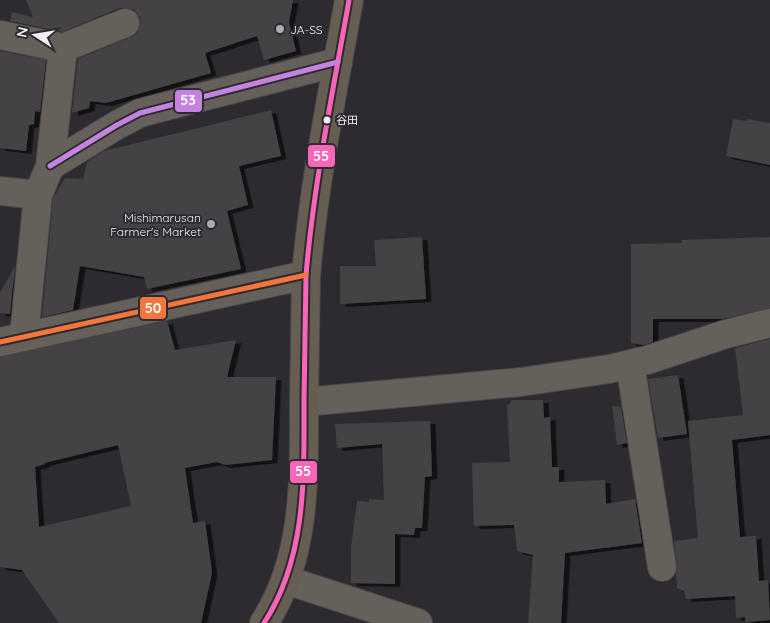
<svg xmlns="http://www.w3.org/2000/svg" width="770" height="623" viewBox="0 0 770 623" font-family="Quicksand,'Noto Sans JP',sans-serif">
	<style>
		.building { fill: #444245; fill-rule: evenodd; filter: url(#shadow) }
		.lines { fill: none; stroke-linecap: round; stroke-linejoin: round }
		.minor-casing { stroke: #48474b; stroke-width: 30 }
		.major-casing { stroke: #48474b; stroke-width: 30 }
		.minor { stroke: #66605a; stroke-width: 28 }
		.major { stroke: #665e52; stroke-width: 28 }
		.bus-1-casing { stroke: #2d2a31; stroke-width: 9 }
		.bus-2-casing { stroke: #2d2a31; stroke-width: 9 }
		.bus-3-casing { stroke: #2d2a31; stroke-width: 9 }
		.bus-1 { stroke: #fa66b7; stroke-width: 5 }
		.bus-2 { stroke: #c483df; stroke-width: 5 }
		.bus-3 { stroke: #f5763a; stroke-width: 5 }
		.poi-dot { fill: #acaaaf; stroke: #2d2a31; stroke-width: 2 }
		.bus-dot { fill: #f1eff4; stroke: #2d2a31; stroke-width: 2 }
		.labels { text-anchor: middle; dominant-baseline: central; stroke-width: 4; stroke-linejoin: round; paint-order: stroke }
		.bus-label { font-size: 11px; fill: #f1eff4; stroke: #2d2a31; text-anchor: start }
		.poi-label { font-size: 12px; fill: #f1eff4; stroke: #2d2a31; text-anchor: start }
		.line-badge { stroke: #2d2a31; stroke-width: 2 }
		.badge-label { font-size: 14px; text-anchor: middle; font-weight: bold; fill: #fff }
	</style>
	<defs>
		<filter id="shadow"><feDropShadow dx="5.5" dy="3" stdDeviation="0" flood-color="#0009"/></filter>
	</defs>
	<rect width="100%" height="100%" fill="#2d2b30"/>
	<path class="building" d="M 26,0 L 293,0 L 289,22 L 296,51 L 264,60 L 257,36 L 205,53 L 211,73 L 106,103 L 90,101 L 89,108 L 72,113 L 78,59 L 131,37 L 137,33 L 140,26 L 140,18 L 134,10 L 127,8 L 120,8 L 62,32 L 10,21 L 12,12 L 33,17 Z
		M 0,51 L 46,60 L 40,112 L 35,111 L 34,124 L 29,125 L 26,151 L 0,148 Z
		M 271,110 L 281,156 L 239,166 L 248,205 L 227,211 L 241,269 L 147,289 L 144,277 L 80,266 L 73,310 L 42,317 L 53,199 L 65,178 L 83,179 L 87,162 L 104,151 Z
		M 733,119 L 747,121 L 748,119 L 770,123 L 770,165 L 726,156 Z
		M 422,237 L 426,299 L 340,304 L 340,266 L 376,266 L 374,240 Z
		M 770,237 L 770,308 L 722,319 L 653,319 L 653,342 L 643,345 L 631,343 L 631,244 L 682,243 L 682,240 Z
		M 15,266 L 10,314 L 0,313 L 0,293 Z
		M 167,321 L 175,350 L 236,340 L 227,377 L 276,377 L 272,460 L 225,465 L 217,462 L 185,468 L 193,523 L 205,521 L 212,573 L 201,623 L 59,623 L 22,570 L 0,567 L 0,357 ZM 118,445 L 131,506 L 39,527 L 35,467 L 45,464 L 44,463 Z
		M 770,339 L 770,435 L 732,440 L 740,537 L 756,536 L 759,581 L 768,580 L 770,620 L 745,622 L 745,617 L 736,618 L 735,596 L 686,599 L 684,591 L 677,588 L 676,574 L 677,565 L 674,541 L 698,538 L 688,421 L 743,415 L 735,348 Z
		M 678,375 L 687,434 L 658,438 L 648,379 Z
		M 511,400 L 543,400 L 544,418 L 550,417 L 552,467 L 559,467 L 559,482 L 605,480 L 606,504 L 635,499 L 642,543 L 565,553 L 561,623 L 528,623 L 533,555 L 517,551 L 514,525 L 474,526 L 472,463 L 510,462 L 507,405 L 510,404 Z
		M 612,406 L 621,407 L 627,443 L 617,445 Z
		M 430,421 L 432,476 L 425,477 L 422,528 L 415,528 L 414,535 L 395,534 L 395,584 L 351,583 L 351,547 L 357,501 L 369,502 L 369,499 L 384,500 L 382,444 L 337,448 L 335,424 Z"/>
	<g class="lines">
		<g class="minor-casing">
			<path id="minor" d="M 0,35 L 63,48 L 125,23
				M 50,166 L 117,125 L 140,113 L 338,62
				M 0,191 L 38,195
				M 24,336 L 38,195 L 50,166 L 63,48
				M 0,342 L 306,275
				M 630,364 L 662,567
				M 304,402 L 521,382 L 609,369 L 647,360 L 726,334 L 770,323
				M 286,580 L 418,623"/>
		</g>
		<g class="major-casing">
			<path id="major" d="M 264,623 C 307,557 304,476 304,401 C 305,359 305,317 306,275 C 314,182 333,91 349,0"/>
		</g>
		<use href="#minor" class="minor"/>
		<use href="#major" class="major"/>
		<g class="bus-1-casing">
			<path id="bus-1" d="M 264,623 C 307,557 304,476 304,401 C 305,359 305,317 306,275 C 314,182 333,91 349,0"/>
		</g>
		<g class="bus-2-casing">
			<path id="bus-2" d="M 50,166 L 117,125 L 140,113 L 338,62"/>
		</g>
		<g class="bus-3-casing">
			<path id="bus-3" d="M 0,342 L 306,275"/>
		</g>
		<use href="#bus-1" class="bus-1"/>
		<use href="#bus-2" class="bus-2"/>
		<use href="#bus-3" class="bus-3"/>
	</g>
	<g class="poi-dot">
		<circle cx="280" cy="29" r="5"/>
		<circle cx="211" cy="224" r="5"/>
	</g>
	<circle class="bus-dot" cx="327" cy="120" r="4.5"/>
	<g class="labels">
		<g class="bus-label">
			<text x="336" y="120">谷田</text>
		</g>
		<g class="poi-label">
			<text x="290" y="29">JA-SS</text>
			<text x="201" y="217" text-anchor="end">Mishimarusan<tspan x="201" dy="14">Farmer's Market</tspan></text>
		</g>
	</g>
	<g class="line-badge">
		<rect x="174" y="89" width="29" height="24" rx="5" fill="#c483df"/>
		<rect x="307" y="144" width="29" height="24" rx="5" fill="#fa66b7"/>
		<rect x="139" y="296" width="28" height="24" rx="5" fill="#f5763a"/>
		<rect x="289" y="460" width="29" height="24" rx="5" fill="#fa66b7"/>
	</g>
	<g class="badge-label">
		<text x="188" y="105">53</text>
		<text x="321" y="161">55</text>
		<text x="153" y="313">50</text>
		<text x="303" y="476">55</text>
	</g>
	<g transform="translate(35 35) rotate(282)" stroke="#2d2a31" stroke-width="4" paint-order="stroke">
	<path d="M0-4L9 19L0 12L-9 19Z" fill="#f1eff4"/>
	<text y="-8" font-size="14" font-weight="bold" text-anchor="middle" fill="#f1eff4">N</text>
	</g>
</svg>
